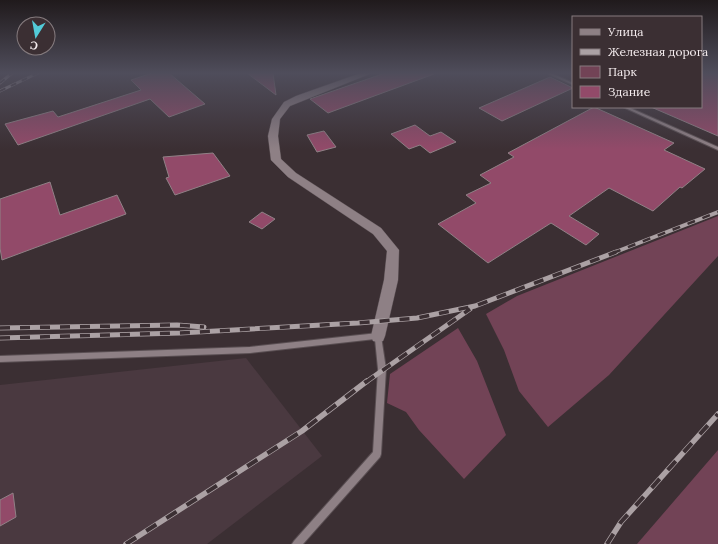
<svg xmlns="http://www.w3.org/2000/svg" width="718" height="544" viewBox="0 0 718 544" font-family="Lora,serif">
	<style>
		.built { fill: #4a3940 }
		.green { fill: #724356 }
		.building { fill: #924a69; stroke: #908186 }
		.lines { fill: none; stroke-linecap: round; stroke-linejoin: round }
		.lane-casing { stroke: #594e52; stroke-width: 2 }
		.street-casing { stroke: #594e52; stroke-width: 1 }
		.lane { fill: #8e8085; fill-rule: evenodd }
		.street { fill: #8e8085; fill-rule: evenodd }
		.rail-far3-casing { stroke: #aba1a4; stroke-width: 3 }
		.rail-far2-casing { stroke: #aba1a4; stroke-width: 4 }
		.rail-far1-casing { stroke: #aba1a4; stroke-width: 5 }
		.rail-casing { stroke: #aba1a4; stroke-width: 5.5 }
		.rail-far3 { stroke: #3b2f33; stroke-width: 2; stroke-dasharray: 6; stroke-linecap: butt }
		.rail-far2 { stroke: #3b2f33; stroke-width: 2.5; stroke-dasharray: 8; stroke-linecap: butt }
		.rail-far1 { stroke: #3b2f33; stroke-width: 3.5; stroke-dasharray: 10; stroke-linecap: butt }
		.rail { stroke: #3b2f33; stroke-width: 4; stroke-dasharray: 12; stroke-linecap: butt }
	</style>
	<rect width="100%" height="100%" fill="#3b2f33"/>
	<path class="built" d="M 246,358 L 322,456 L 207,544 L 0,544 L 0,385 Z"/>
	<path class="green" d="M 718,216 L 718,256 L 609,375 L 548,427 L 519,391 L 504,350 L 486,314 L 517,296 Z
		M 458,328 L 477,361 L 506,435 L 464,479 L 419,430 L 406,412 L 387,403 L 390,374 Z
		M 718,450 L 718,544 L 637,544 Z"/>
	<path class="building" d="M 152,73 L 169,73 L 205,104 L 169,117 L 150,99 L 18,145 L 5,124 L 53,111 L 58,117 L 141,90 L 131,80 Z
		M 247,73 L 273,73 L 276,95 Z
		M 385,73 L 434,73 L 434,74 L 328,113 L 310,99 Z
		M 701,73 L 718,73 L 718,136 L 651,107 L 701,107 Z
		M 550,77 L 573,88 L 502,121 L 479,108 Z
		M 594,107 L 674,143 L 664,150 L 705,169 L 682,188 L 680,187 L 653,211 L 609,188 L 569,216 L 599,234 L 586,245 L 551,223 L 488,263 L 438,224 L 476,203 L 466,195 L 491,183 L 480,175 L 514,157 L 508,153 Z
		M 415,125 L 430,136 L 441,132 L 456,142 L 430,153 L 420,145 L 409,149 L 391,134 Z
		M 324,131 L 336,147 L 317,152 L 307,135 Z
		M 213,153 L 230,176 L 175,195 L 166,178 L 169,177 L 163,157 Z
		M 50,182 L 60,215 L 117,195 L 126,214 L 2,260 L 0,248 L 0,199 Z
		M 262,212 L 275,219 L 262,229 L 249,222 Z
		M 13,493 L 16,517 L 0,526 L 0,500 Z"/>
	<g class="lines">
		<g class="lane-casing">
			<path id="lane" d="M 546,73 L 551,73 L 573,83 L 573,85 Z
				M 623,107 L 628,107 L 718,147 L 718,150 Z
				M 378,333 L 380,334 L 381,336 L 386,369 L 381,454 L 380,457 L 303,544 L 292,544 L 294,541 L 373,452 L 378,369 L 375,339 L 250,353 L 0,362 L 0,356 L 250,347 Z"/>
		</g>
		<g class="street-casing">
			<path id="street" d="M 361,73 L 372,73 L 290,106 L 280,119 L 278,136 L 281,159 L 296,173 L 381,228 L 399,250 L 398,280 L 385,336 L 383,341 L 378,342 L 373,341 L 371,336 L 384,280 L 387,251 L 373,234 L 288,177 L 271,160 L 268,136 L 272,119 L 284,102 L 296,96 Z"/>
		</g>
		<use href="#lane" class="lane"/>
		<use href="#street" class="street"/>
		<g class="rail-far3-casing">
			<path id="rail-far3" d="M 0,83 L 12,73
				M 0,91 L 38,73"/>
		</g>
		<g class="rail-far2-casing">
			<path id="rail-far2" d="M 613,253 L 718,212"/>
		</g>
		<g class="rail-far1-casing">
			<path id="rail-far1" d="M 0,328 L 177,325 L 204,327
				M 0,338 L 180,333 L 358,323 L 417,318 L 475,306 L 616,252
				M 366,382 L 470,309"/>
		</g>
		<g class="rail-casing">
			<path id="rail" d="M 126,544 L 302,431 L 367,381
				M 607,544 L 621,522 L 718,414"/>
		</g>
		<use href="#rail-far3" class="rail-far3"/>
		<use href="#rail-far2" class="rail-far2"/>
		<use href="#rail-far1" class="rail-far1"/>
		<use href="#rail" class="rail"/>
	</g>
	<linearGradient id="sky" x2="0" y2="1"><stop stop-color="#201a1c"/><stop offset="0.49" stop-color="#4f4d5b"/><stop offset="1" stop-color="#4f4d5b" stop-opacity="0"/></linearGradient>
	<rect width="718" height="149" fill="url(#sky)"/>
	<rect x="572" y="16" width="130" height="92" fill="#3b2f33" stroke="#857b7e"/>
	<rect x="580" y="29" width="20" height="6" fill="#8e8085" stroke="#857b7e"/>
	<text x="608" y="36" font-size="12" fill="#f4ecee">Улица</text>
	<rect x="580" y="49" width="20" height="6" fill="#aba1a4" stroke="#857b7e"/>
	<text x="608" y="56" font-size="12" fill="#f4ecee">Железная дорога</text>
	<rect x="580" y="66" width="20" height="12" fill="#724356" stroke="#857b7e"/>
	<text x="608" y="76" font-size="12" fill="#f4ecee">Парк</text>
	<rect x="580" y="86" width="20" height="12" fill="#924a69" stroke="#857b7e"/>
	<text x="608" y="96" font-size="12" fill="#f4ecee">Здание</text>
	<g transform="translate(36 36) rotate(191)"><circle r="19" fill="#3b2f33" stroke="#857b7e"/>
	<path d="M0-3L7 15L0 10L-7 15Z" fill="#52cbd8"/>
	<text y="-6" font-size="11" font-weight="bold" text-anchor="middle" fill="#f4ecee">С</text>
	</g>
</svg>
